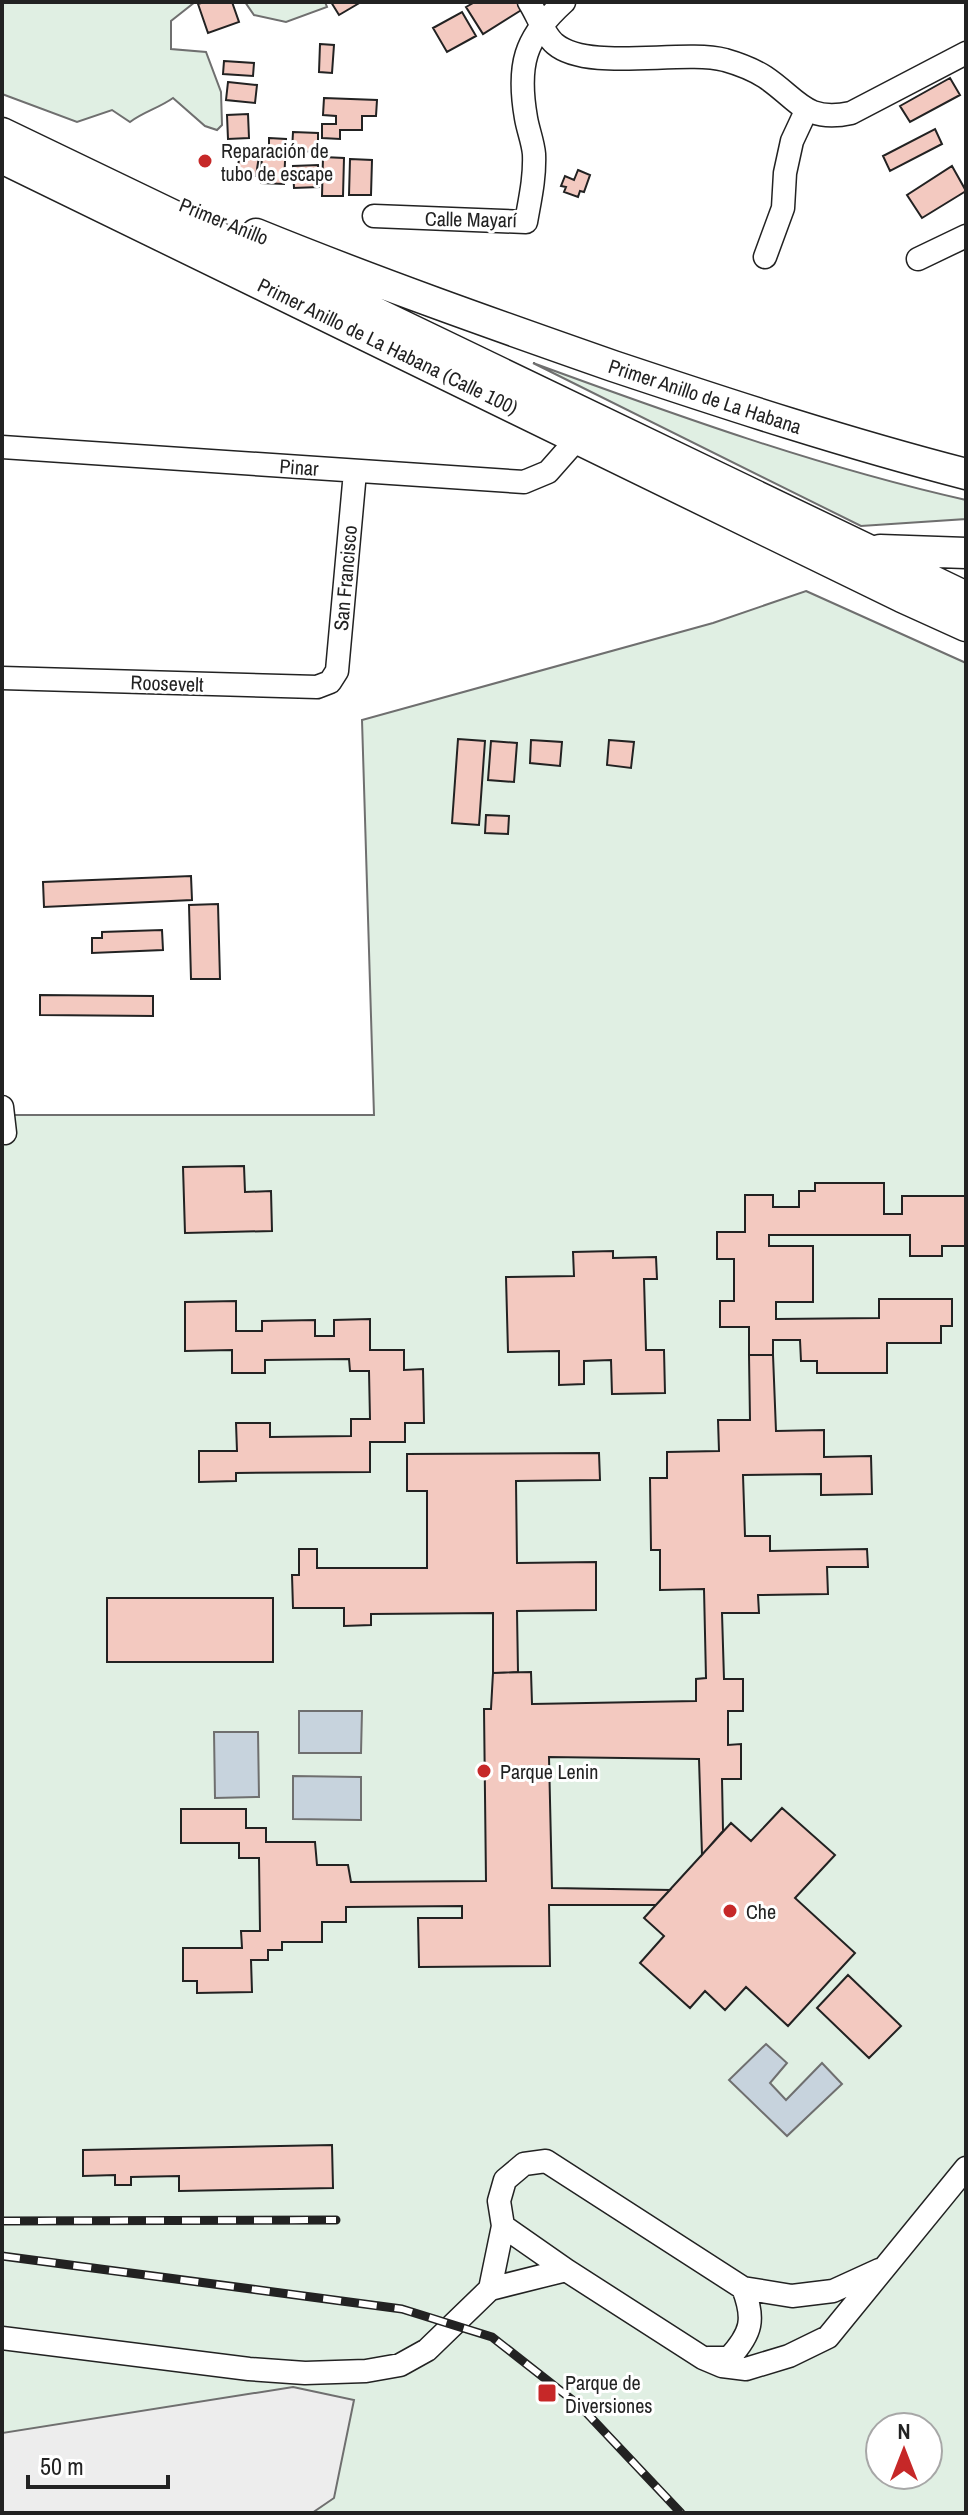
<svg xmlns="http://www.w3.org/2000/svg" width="968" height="2515" viewBox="0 0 968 2515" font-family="'Archivo Narrow',sans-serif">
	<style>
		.green { fill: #e0efe3; stroke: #6f6f6f; stroke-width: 2; fill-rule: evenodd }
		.parking { fill: #ededed; stroke: #6f6f6f; stroke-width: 2 }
		.water { fill: #c7d3dd; stroke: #6f6f6f; stroke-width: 2 }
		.building { fill: #f3c9c0; stroke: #222; stroke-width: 2 }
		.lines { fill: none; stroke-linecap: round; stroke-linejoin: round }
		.minor-casing { stroke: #222; stroke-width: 25 }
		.highway-casing { stroke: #222; stroke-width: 33 }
		.minor { stroke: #fff; stroke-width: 22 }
		.highway { stroke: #fff; stroke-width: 30 }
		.rail-casing { stroke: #222; stroke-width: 9 }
		.rail { stroke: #fff; stroke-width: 6; stroke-dasharray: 18; stroke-linecap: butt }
		.poi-dot { fill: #c62828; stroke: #fff; stroke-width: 3 }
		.labels { text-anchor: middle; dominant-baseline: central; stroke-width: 6; stroke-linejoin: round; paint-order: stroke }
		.poi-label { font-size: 20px; fill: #222; stroke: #fff; text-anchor: start }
		.street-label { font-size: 20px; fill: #222; stroke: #fff }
	</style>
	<rect width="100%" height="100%" fill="#fff"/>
	<path class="green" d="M 2,2 L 195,2 L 171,21 L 171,49 L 206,52 L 221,92 L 222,125 L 217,130 L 205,126 L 173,98 C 159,108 143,112 130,122 L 112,110 L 77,122 L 2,94 Z
		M 245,2 L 325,2 L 327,7 L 286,22 L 254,15 Z
		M 533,363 C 675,415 819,467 966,500 L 966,519 L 861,526 Z
		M 806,591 L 966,663 L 966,2513 L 2,2513 L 2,1115 L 374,1115 L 362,720 L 713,623 ZM 880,2427 L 928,2427 L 928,2475 L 880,2475 Z"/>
	<path class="parking" d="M 293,2387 L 354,2400 L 334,2498 L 312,2513 L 2,2513 L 2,2433 Z"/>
	<path class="water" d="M 299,1711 L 362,1711 L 361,1753 L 299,1753 Z
		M 214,1732 L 258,1732 L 259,1797 L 215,1798 Z
		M 293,1776 L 361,1777 L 361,1820 L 293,1819 Z
		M 766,2044 L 787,2063 L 770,2083 L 786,2100 L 822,2063 L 842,2084 L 787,2136 L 729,2080 Z"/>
	<path class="building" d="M 204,2 L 232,2 L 239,22 L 208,33 L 198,4 Z
		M 331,2 L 361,2 L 339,15 Z
		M 475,2 L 519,2 L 523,9 L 483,34 L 466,7 Z
		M 462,12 L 476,36 L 447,52 L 433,28 Z
		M 320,44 L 334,45 L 332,73 L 319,72 Z
		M 224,61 L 254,63 L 253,76 L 223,74 Z
		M 950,78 L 960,95 L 910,122 L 900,106 Z
		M 228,82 L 257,85 L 255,103 L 226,100 Z
		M 324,98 L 377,100 L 376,116 L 362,116 L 362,130 L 340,130 L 340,139 L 322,138 L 322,124 L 336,124 L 336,116 L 323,115 Z
		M 248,114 L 249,138 L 228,139 L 227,115 Z
		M 935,129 L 942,144 L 890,171 L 883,156 Z
		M 293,132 L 318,133 L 318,152 L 292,151 Z
		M 269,138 L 286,139 L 284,184 L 261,183 L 262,150 L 269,151 Z
		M 240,153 L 259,156 L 256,176 L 237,173 Z
		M 323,157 L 344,158 L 343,196 L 322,196 Z
		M 350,159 L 372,160 L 371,195 L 349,195 Z
		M 318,165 L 319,187 L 294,188 L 293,166 Z
		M 952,166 L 966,191 L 922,218 L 907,195 Z
		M 578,170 L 590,175 L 584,192 L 580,191 L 578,197 L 564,192 L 566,187 L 561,186 L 565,176 L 574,180 Z
		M 458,739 L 485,741 L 479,825 L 452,823 Z
		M 531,740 L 562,742 L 560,766 L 530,763 Z
		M 609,740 L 634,742 L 631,768 L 607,765 Z
		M 491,741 L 517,743 L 514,782 L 488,780 Z
		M 486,815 L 509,816 L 508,834 L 485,833 Z
		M 191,876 L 192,900 L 44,907 L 43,882 Z
		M 218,904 L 220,979 L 191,979 L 189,905 Z
		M 162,930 L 163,950 L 92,953 L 92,938 L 102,938 L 102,932 Z
		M 40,995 L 153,996 L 153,1016 L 40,1015 Z
		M 244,1166 L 245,1192 L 271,1191 L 272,1231 L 185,1233 L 183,1167 Z
		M 815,1183 L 884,1183 L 884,1214 L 902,1214 L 902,1196 L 966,1196 L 966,1246 L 942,1246 L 942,1256 L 910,1256 L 910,1235 L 769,1235 L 769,1246 L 813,1246 L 813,1302 L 776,1302 L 776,1319 L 879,1318 L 879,1299 L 952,1299 L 952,1326 L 941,1326 L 941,1343 L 887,1343 L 887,1373 L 817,1373 L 817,1361 L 801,1361 L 800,1340 L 773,1340 L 773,1355 L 749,1355 L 749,1327 L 720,1327 L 720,1301 L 734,1301 L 734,1259 L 717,1259 L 717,1232 L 745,1232 L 745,1195 L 773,1195 L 773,1207 L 799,1207 L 799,1191 L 815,1191 Z
		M 613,1251 L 613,1258 L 656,1257 L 657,1279 L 644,1279 L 646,1350 L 664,1350 L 665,1393 L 612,1394 L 611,1360 L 584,1361 L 584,1384 L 559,1385 L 559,1351 L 508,1352 L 506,1277 L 574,1276 L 573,1252 Z
		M 236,1301 L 236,1331 L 262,1331 L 262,1321 L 315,1320 L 315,1336 L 334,1336 L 334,1320 L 370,1319 L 370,1350 L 404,1350 L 404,1370 L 423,1369 L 424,1423 L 405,1423 L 405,1442 L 370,1442 L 370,1472 L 236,1473 L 236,1481 L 199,1482 L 199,1451 L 237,1451 L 236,1423 L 270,1423 L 270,1437 L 351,1436 L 351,1419 L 370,1419 L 369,1371 L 350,1371 L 349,1359 L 265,1360 L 265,1373 L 232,1373 L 232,1350 L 185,1351 L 185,1302 Z
		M 749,1355 L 773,1355 L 776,1431 L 824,1430 L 824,1457 L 871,1456 L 872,1494 L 821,1495 L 821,1474 L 743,1475 L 745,1536 L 770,1536 L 770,1551 L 867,1549 L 868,1567 L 827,1567 L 828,1594 L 758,1595 L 759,1613 L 722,1613 L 724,1679 L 743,1679 L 743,1711 L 728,1711 L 728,1745 L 741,1744 L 741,1779 L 722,1779 L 723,1831 L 702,1855 L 699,1759 L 549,1757 L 552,1888 L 670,1890 L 656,1905 L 549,1905 L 550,1966 L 419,1967 L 418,1918 L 462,1918 L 462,1906 L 346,1907 L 346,1922 L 322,1922 L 322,1942 L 282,1942 L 282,1950 L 268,1950 L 268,1960 L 251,1960 L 252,1992 L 197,1993 L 197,1981 L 183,1981 L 183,1948 L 242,1948 L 241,1931 L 260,1931 L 259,1858 L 239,1858 L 239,1843 L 181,1843 L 181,1809 L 246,1809 L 246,1828 L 266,1828 L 266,1842 L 315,1842 L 317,1865 L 348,1865 L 351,1882 L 486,1881 L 484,1709 L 491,1709 L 493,1673 L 531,1672 L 532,1704 L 696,1701 L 696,1679 L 706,1678 L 704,1589 L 660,1590 L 660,1550 L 651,1550 L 650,1478 L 667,1478 L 667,1452 L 719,1451 L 718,1420 L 750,1420 Z
		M 599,1453 L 600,1480 L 516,1481 L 517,1563 L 596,1562 L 596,1610 L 517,1611 L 518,1672 L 493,1673 L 493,1613 L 371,1614 L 371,1625 L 344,1626 L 344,1608 L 293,1608 L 292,1575 L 299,1575 L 299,1549 L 317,1549 L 317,1568 L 427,1568 L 427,1491 L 407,1491 L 407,1454 Z
		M 107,1598 L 273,1598 L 273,1662 L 107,1662 Z
		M 782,1808 L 835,1855 L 795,1898 L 855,1953 L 788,2026 L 746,1987 L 725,2010 L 705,1991 L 690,2008 L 640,1963 L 664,1936 L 644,1918 L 731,1823 L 751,1841 Z
		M 848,1975 L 901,2026 L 869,2058 L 817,2008 Z
		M 332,2145 L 333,2188 L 179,2191 L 179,2176 L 131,2177 L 131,2185 L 115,2185 L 115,2175 L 83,2176 L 83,2150 Z"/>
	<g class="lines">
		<g class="minor-casing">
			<path id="minor" d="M 529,2 C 537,14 544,35 555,44 C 588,72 682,49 725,60 C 739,64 754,70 765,77 C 798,99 805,123 851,113 L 966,53
				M 374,216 L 526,222 C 530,199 535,178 534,154 C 533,142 528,130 526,118 C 517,66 524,38 564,2
				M 765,257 L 783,208 L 785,173 L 792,141 L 806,111
				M 918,259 L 966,236
				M 2,447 L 524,482 L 548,472 L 578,438
				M 2,678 L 317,687 L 330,682 L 337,671 L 355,472
				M 2,1107 L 5,1133
				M 503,2226 L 566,2270
				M 490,2289 L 503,2226 L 499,2201 L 505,2180 L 524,2164 L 546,2161 L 743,2288 L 792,2296 L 833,2291 L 879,2270
				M 2,2338 L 249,2369 L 305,2373 L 366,2371 L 400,2365 L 427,2350 L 490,2289 L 566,2270 L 703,2358 L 722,2366 L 746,2369 L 789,2356 L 828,2337 L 966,2168
				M 708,2358 L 729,2358 C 752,2333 755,2319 743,2288"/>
		</g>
		<g class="highway-casing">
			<path id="highway" d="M 2,133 L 966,597
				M 2,158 L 902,597 L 966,626
				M 256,234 C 374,282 493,324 613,366 C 730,405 846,443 966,474
				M 880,550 L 966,553"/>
		</g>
		<use href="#minor" class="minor"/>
		<use href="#highway" class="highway"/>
		<g class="rail-casing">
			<path id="rail" d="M 2,2221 L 336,2220
				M 2,2256 L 402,2309 L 492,2337 L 580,2406 L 681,2513"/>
		</g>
		<use href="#rail" class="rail"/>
	</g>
	<g class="poi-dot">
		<circle cx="205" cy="161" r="8"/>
		<circle cx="484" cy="1771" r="8"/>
		<circle cx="730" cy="1911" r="8"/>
		<rect x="537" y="2383" width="20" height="20" rx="4"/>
	</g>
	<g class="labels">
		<g class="poi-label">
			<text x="221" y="150">Reparación de<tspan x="221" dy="23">tubo de escape</tspan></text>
			<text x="500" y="1771">Parque Lenin</text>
			<text x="746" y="1911">Che</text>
			<text x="565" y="2382">Parque de<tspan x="565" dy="23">Diversiones</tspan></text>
		</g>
		<g class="street-label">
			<text transform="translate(471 219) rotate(1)">Calle Mayarí</text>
			<text transform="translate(224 221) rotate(22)">Primer Anillo</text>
			<text transform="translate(388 346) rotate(26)">Primer Anillo de La Habana (Calle 100)</text>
			<text transform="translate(705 396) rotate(18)">Primer Anillo de La Habana</text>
			<text transform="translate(299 467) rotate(4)">Pinar</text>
			<text transform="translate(345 578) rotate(-85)">San Francisco</text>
			<text transform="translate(167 683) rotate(2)">Roosevelt</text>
		</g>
	</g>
	<rect width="968" height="2515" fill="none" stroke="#222222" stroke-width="8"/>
	<g transform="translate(904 2451)"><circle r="38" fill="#ffffff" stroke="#a7a7a7" stroke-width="2"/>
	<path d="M0-6L14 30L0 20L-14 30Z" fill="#c62828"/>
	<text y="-12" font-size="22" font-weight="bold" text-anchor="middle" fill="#222222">N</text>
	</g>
	<path d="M28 2475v12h140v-12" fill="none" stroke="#222222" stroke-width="4"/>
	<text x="40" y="2475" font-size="24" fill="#222222" stroke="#ffffff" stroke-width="6" paint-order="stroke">50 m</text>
</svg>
